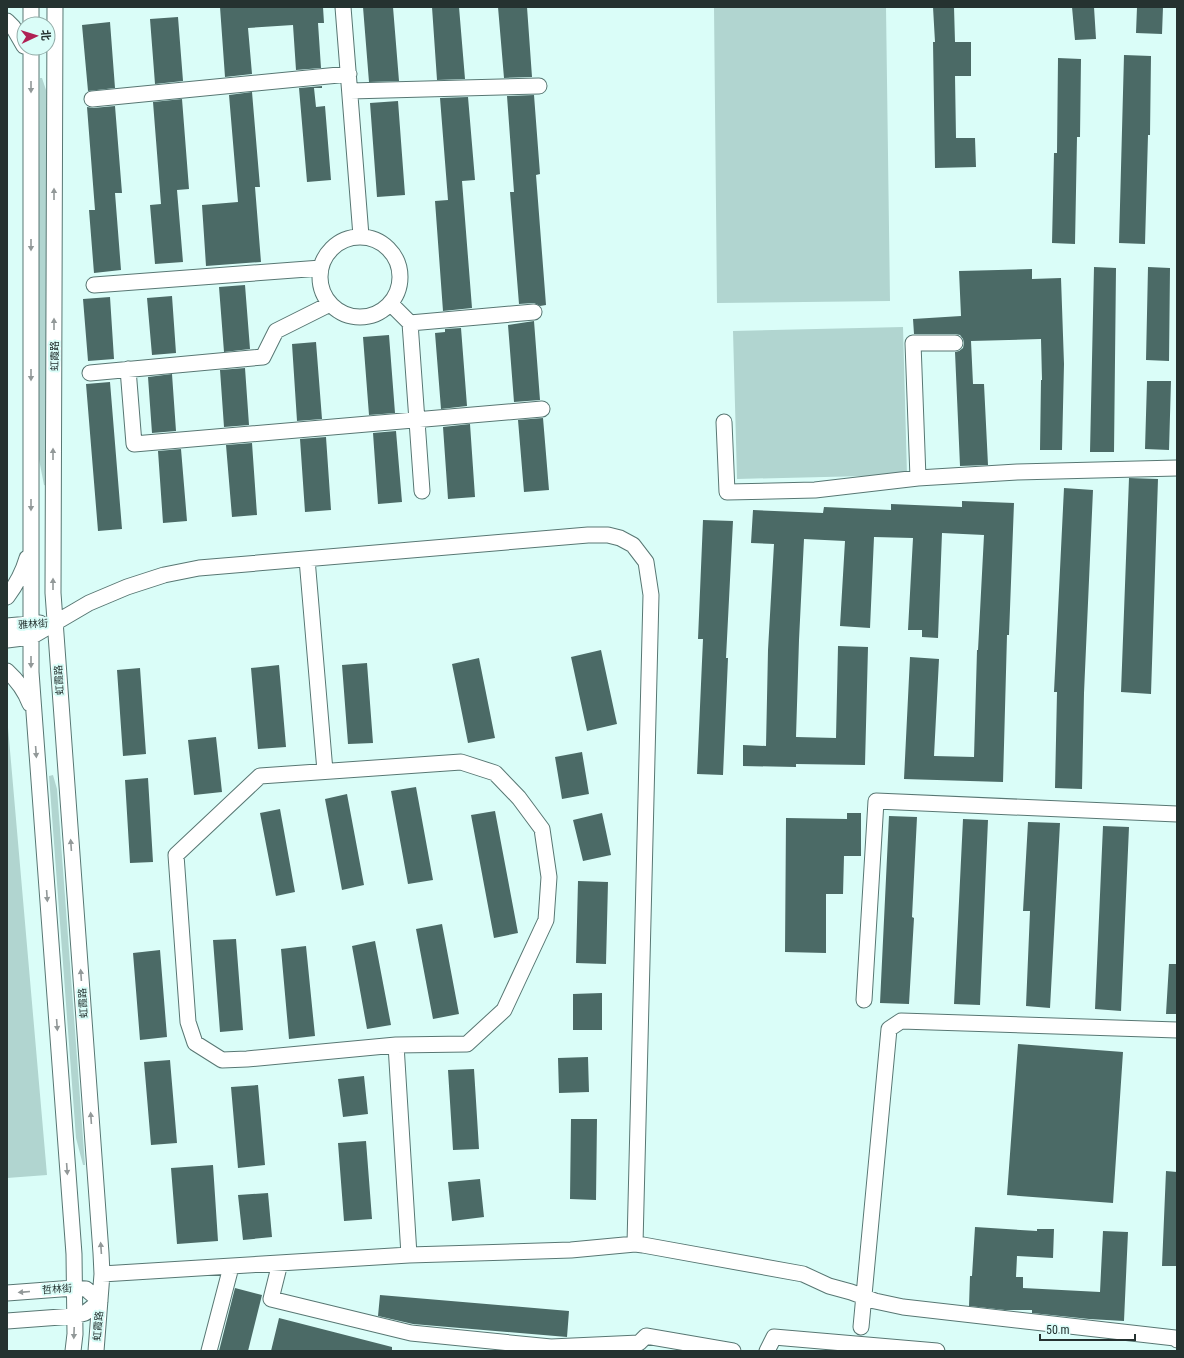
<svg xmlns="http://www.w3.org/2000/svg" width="1184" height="1358" viewBox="0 0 1184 1358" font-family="'Roboto Condensed','Noto Sans SC',sans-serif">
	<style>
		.green { fill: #b1d5d0 }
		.building { fill: #4b6a66 }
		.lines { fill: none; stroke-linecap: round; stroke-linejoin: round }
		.minor-casing { stroke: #587773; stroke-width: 17 }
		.minor { stroke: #fff; stroke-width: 15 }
		.oneway { fill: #929898 }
		.labels { text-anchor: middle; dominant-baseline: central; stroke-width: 4; stroke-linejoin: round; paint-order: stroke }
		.street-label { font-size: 10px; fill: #253230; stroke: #dafdf8 }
	</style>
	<rect width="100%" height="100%" fill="#dafdf8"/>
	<path class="green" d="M 714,7 L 886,7 L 890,301 L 717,303 Z
		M 40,78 L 42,78 L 46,90 L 47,486 L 44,485 L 37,449 Z
		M 903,327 L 907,475 L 737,479 L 733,331 Z
		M 7,716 L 47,1175 L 7,1178 Z
		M 53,775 L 57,789 L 85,1165 L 83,1165 L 76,1138 L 49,776 Z"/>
	<path class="building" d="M 220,7 L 323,7 L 324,23 L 318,23 L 321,68 L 296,70 L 293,25 L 248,28 L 252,74 L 225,77 Z
		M 363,7 L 393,7 L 399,81 L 369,82 Z
		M 432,7 L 459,7 L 465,79 L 437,80 Z
		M 498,7 L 527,7 L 532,77 L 504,78 Z
		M 933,7 L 954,7 L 955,42 L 971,42 L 971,76 L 955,76 L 956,138 L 975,138 L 976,167 L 935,168 L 933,42 L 935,42 Z
		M 1072,7 L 1094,7 L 1096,39 L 1075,40 Z
		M 1137,7 L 1163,7 L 1162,34 L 1136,33 Z
		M 178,17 L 183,81 L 155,84 L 150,19 Z
		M 110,22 L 115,88 L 88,91 L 82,25 Z
		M 1124,55 L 1151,56 L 1150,135 L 1148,135 L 1145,244 L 1119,243 Z
		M 1058,58 L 1081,59 L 1080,137 L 1077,137 L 1075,244 L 1052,243 L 1054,153 L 1057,153 Z
		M 322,86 L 322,88 L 314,88 L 316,107 L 325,106 L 331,180 L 307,182 L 299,88 Z
		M 252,92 L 260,187 L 255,187 L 261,262 L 206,266 L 202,205 L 238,202 L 229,95 Z
		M 534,95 L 540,174 L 536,175 L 546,305 L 540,306 L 534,303 L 519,304 L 510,192 L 514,192 L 507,96 Z
		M 468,97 L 475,180 L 462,181 L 472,308 L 443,311 L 435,201 L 448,200 L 440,98 Z
		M 182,99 L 189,189 L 177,190 L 183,262 L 155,264 L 150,205 L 161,204 L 153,102 Z
		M 398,101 L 405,195 L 377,197 L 370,103 Z
		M 115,106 L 122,193 L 115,193 L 121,270 L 94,273 L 89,210 L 95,210 L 87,107 L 93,108 Z
		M 1094,267 L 1116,268 L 1114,452 L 1090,452 Z
		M 1148,267 L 1170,268 L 1169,361 L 1146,360 Z
		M 1032,269 L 1032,279 L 1061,278 L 1064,364 L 1062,450 L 1040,450 L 1041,380 L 1042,380 L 1041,339 L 971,341 L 973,384 L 984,384 L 988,465 L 960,466 L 955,352 L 959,351 L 963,348 L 964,343 L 963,339 L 960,335 L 955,334 L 914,334 L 913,319 L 961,316 L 959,271 Z
		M 245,285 L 250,349 L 224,352 L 219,287 Z
		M 172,296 L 176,353 L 152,355 L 147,298 Z
		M 110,297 L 114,359 L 88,361 L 83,299 Z
		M 534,321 L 540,400 L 514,402 L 508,325 Z
		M 461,328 L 467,406 L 441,409 L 435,333 L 445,332 L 445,329 Z
		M 389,335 L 395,413 L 369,415 L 363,337 Z
		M 316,342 L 322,419 L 297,421 L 292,344 Z
		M 245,368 L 249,425 L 224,427 L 220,370 Z
		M 172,374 L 176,431 L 152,433 L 148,377 Z
		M 1147,381 L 1171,381 L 1169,450 L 1145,449 Z
		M 110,382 L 122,529 L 98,531 L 86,384 Z
		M 543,418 L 549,490 L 524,492 L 518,420 Z
		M 470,424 L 475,497 L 448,499 L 443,427 Z
		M 396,431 L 402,502 L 378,504 L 373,433 Z
		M 326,437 L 331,510 L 305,512 L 300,439 Z
		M 252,443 L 257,515 L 232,517 L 226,445 Z
		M 181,449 L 187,521 L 163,523 L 158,451 Z
		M 1129,478 L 1158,479 L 1151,694 L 1121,692 Z
		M 1064,488 L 1093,490 L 1084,693 L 1082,789 L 1055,788 L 1057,692 L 1054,692 Z
		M 962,501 L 1014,503 L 1009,635 L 1007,635 L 1003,782 L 904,779 L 910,657 L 939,659 L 934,756 L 974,757 L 977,650 L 978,650 L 984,535 L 942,533 L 938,638 L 922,637 L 922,630 L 908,630 L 913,538 L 874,537 L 870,628 L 840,626 L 845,541 L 804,539 L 799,640 L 796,737 L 836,738 L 838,646 L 868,647 L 865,765 L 796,764 L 796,767 L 743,766 L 743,745 L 766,746 L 768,650 L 774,544 L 751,543 L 753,510 L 823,513 L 824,507 L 891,510 L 891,504 L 962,507 Z
		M 703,520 L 733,521 L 726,658 L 728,658 L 723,775 L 697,774 L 703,639 L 698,639 Z
		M 601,650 L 617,724 L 587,731 L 571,657 Z
		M 479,658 L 495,738 L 468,743 L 452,664 Z
		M 367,663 L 373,743 L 348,744 L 342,665 Z
		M 279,665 L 286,747 L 258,749 L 251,668 Z
		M 140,668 L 146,754 L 123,756 L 117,670 Z
		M 216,737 L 222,792 L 194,795 L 188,740 Z
		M 582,752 L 589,794 L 562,799 L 555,757 Z
		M 148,778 L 153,862 L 130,863 L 125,780 Z
		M 416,787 L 433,880 L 408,884 L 391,791 Z
		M 347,794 L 364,885 L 342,890 L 325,799 Z
		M 280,809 L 295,892 L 276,896 L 260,813 Z
		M 495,811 L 518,933 L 494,938 L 471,815 Z
		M 602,813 L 611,855 L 583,861 L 573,820 Z
		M 847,813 L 861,813 L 861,856 L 844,856 L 843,894 L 826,894 L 826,953 L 785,952 L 786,818 L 847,819 Z
		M 889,816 L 917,817 L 912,917 L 914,918 L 909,1004 L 880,1003 Z
		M 963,819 L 988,820 L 980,1005 L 954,1004 Z
		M 1028,822 L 1060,823 L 1050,1008 L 1026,1006 L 1030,911 L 1023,911 Z
		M 1103,826 L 1129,827 L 1121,1011 L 1095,1009 Z
		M 578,881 L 608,882 L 606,964 L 576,963 Z
		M 442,924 L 459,1014 L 433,1019 L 416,929 Z
		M 236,939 L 243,1030 L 220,1032 L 213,940 Z
		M 375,941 L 391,1025 L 367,1029 L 352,946 Z
		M 306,946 L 315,1036 L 289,1039 L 281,949 Z
		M 160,950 L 167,1037 L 140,1040 L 133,953 Z
		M 1169,964 L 1177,964 L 1177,1014 L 1166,1014 Z
		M 602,993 L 602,1030 L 573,1030 L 573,994 Z
		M 1018,1044 L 1123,1052 L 1113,1203 L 1007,1195 Z
		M 588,1057 L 589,1092 L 559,1093 L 558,1058 Z
		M 170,1060 L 177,1143 L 151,1145 L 144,1062 Z
		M 474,1069 L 479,1149 L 453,1150 L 448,1070 Z
		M 364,1076 L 368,1114 L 343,1117 L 338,1079 Z
		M 258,1085 L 265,1165 L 238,1168 L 231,1087 Z
		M 571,1119 L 597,1119 L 596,1200 L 570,1199 Z
		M 366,1141 L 372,1219 L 344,1221 L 338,1143 Z
		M 213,1165 L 218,1241 L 177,1244 L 171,1168 Z
		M 1166,1171 L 1177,1172 L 1177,1266 L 1162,1266 Z
		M 480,1179 L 484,1217 L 452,1221 L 448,1182 Z
		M 268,1193 L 272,1237 L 243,1240 L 238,1195 Z
		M 975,1227 L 1037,1231 L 1037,1229 L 1054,1229 L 1053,1258 L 1017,1256 L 1016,1277 L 1023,1277 L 1023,1288 L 1100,1292 L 1103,1231 L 1128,1232 L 1124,1321 L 1089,1319 L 1032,1313 L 1032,1310 L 1005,1310 L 969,1306 L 970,1276 L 972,1276 Z
		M 235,1288 L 262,1295 L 248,1351 L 219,1351 Z
		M 380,1295 L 569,1311 L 567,1337 L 413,1324 L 378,1316 Z
		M 279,1318 L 392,1347 L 392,1351 L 271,1351 Z"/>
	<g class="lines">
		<g class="minor-casing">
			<path id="minor" d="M 55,7 L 53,593 L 101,1253 L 102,1274 L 96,1351
				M 343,7 L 361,236
				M 7,21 L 13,27 L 24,46
				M 31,24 L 31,7
				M 31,48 L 31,672 L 74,1254 L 75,1334 L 73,1351
				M 350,91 L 539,86
				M 92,99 L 349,74
				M320 277a40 40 0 1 1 80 0a40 40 0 1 1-80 0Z
				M 94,285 L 321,268
				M 390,303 L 410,323 L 422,491
				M 410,323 L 534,312
				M 128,369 L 134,444 L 542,409
				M 90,373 L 263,357 L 276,331 L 330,304
				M 724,422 L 727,492 L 815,490 L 918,478 L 1017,472 L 1177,468
				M 918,478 L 913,343 L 955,343
				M 307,559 L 325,771
				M 7,597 C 16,585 23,572 27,558
				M 7,626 L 40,623
				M 7,640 L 31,637 L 89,603 L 127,587 L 164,575 L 199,568 L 588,535 L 608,535 L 620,538 L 633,545 L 646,562 L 651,595 L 635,1244
				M 7,671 C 17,680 25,691 30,704
				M 864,1000 L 876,801 L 1177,814
				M 409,1255 L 571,1250 L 635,1244 L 643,1245 L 803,1274 L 829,1286 L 851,1292 L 875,1301 L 903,1307 L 1175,1338 L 1177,1340
				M 280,1263 L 271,1299 L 411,1333 L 551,1347 L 639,1343 L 646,1336 L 733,1351
				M 102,1274 L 409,1255 L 396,1045 L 467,1044 L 504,1010 L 546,920 L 549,877 L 542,829 L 519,798 L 495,773 L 461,762 L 260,776 L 176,855 L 188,1022 L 195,1043 L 222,1060 L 247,1059 L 396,1045
				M 7,1293 L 74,1288 L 86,1289 L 100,1301
				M 7,1321 L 74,1316 L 85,1313 L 100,1301
				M 861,1327 L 889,1029 L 901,1021 L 1177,1030
				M 209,1351 L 231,1267
				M 767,1351 L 774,1337 L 937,1351"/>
		</g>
		<use href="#minor" class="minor"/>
	</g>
	<defs><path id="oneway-solid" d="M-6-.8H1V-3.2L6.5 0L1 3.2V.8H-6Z"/></defs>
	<g class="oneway">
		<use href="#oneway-solid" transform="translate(31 87) rotate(90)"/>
		<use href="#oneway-solid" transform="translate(54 194) rotate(-90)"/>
		<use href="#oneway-solid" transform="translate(31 245) rotate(90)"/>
		<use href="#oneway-solid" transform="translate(54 324) rotate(-90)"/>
		<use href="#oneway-solid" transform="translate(31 375) rotate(90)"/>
		<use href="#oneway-solid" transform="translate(53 454) rotate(-90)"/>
		<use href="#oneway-solid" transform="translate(31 505) rotate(90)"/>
		<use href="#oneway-solid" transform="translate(53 584) rotate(-90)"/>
		<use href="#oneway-solid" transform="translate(31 662) rotate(90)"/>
		<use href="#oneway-solid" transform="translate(36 752) rotate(86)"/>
		<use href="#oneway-solid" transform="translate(71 845) rotate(-94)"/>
		<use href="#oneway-solid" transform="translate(47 896) rotate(86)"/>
		<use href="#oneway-solid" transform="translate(81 975) rotate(-94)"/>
		<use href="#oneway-solid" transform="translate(57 1025) rotate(86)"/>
		<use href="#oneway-solid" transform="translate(91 1118) rotate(-94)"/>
		<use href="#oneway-solid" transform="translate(67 1169) rotate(86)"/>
		<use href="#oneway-solid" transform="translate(101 1248) rotate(-94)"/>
		<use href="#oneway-solid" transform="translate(24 1292) rotate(175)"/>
		<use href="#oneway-solid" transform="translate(74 1333) rotate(92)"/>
	</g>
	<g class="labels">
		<g class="street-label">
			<text transform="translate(54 356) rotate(-90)">虹霞路</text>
			<text transform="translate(33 624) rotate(-4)">雅林街</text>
			<text transform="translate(59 680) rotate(-94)">虹霞路</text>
			<text transform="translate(83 1003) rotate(-94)">虹霞路</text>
			<text transform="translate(57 1289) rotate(-4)">哲林街</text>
			<text transform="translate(98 1326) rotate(-85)">虹霞路</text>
		</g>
	</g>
	<rect width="1184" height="1358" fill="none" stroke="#253230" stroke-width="16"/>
	<g transform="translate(36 36) rotate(86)"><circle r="19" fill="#dafdf8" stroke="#92aca8"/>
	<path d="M0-3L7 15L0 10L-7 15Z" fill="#b02154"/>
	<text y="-6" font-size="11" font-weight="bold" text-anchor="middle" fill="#253230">北</text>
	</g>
	<path d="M1040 1334v6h95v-6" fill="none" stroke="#253230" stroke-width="2"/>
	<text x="1046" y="1334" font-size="12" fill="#253230" stroke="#dafdf8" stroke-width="3" paint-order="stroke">50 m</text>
</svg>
